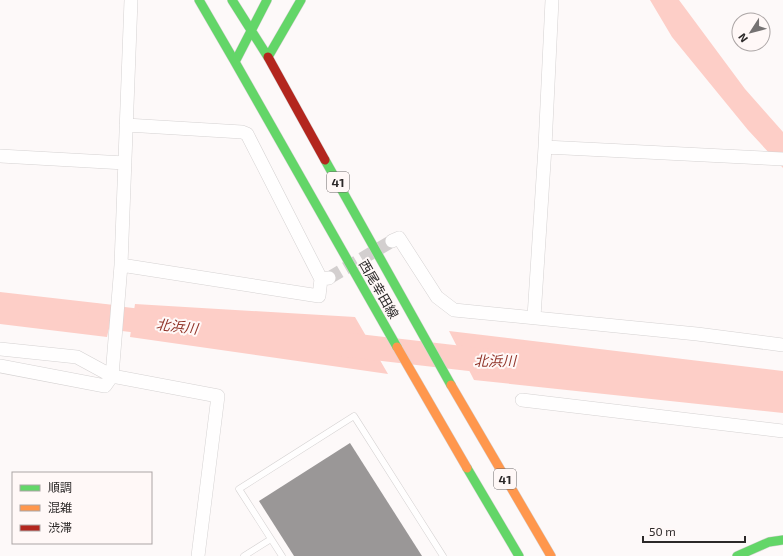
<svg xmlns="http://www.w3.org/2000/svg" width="783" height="556" viewBox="0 0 783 556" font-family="'Exo 2','Noto Sans JP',sans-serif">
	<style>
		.water { fill: #fdcec7 }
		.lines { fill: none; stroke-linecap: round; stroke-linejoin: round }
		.river { stroke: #fdcec7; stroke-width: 24 }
		.building { fill: #9a9797 }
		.street-tunnel { stroke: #d3cfcf; stroke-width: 13; stroke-dasharray: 13 6; stroke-linecap: butt }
		.lane-casing { stroke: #d5d2d2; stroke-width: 7 }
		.street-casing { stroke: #d5d2d2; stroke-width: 14 }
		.fast-casing { stroke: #d5d2d2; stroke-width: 10 }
		.slow-casing { stroke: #d5d2d2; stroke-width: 10 }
		.jam-casing { stroke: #d5d2d2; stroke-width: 10 }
		.lane { stroke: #fffefe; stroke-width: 6 }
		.street { stroke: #fffefe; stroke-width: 13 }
		.fast { stroke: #63d668; stroke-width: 9 }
		.slow { stroke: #ff974d; stroke-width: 9 }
		.jam { stroke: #b3261e; stroke-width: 9 }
		.labels { text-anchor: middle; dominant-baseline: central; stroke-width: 4; stroke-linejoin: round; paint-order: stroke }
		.shield { fill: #fff8f7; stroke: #6b6767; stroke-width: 1 }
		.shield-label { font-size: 12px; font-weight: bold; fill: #2c2929 }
		.street-label { font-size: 13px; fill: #2c2929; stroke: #fff8f7 }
		.water-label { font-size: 14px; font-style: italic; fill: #91352a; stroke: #fff8f7 }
	</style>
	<rect width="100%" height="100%" fill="#fdf9f9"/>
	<path class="water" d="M 650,0 L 679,0 L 745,89 L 783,132 L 783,168 L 748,130 L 672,37 Z
		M 0,292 L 114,305 L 107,337 L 0,324 Z
		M 135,304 L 355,317 L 388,374 L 130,337 Z
		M 449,331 L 783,371 L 783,413 L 474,380 Z"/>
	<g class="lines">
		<path class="river" d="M 90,315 L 165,324
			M 340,344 L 496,362"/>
	</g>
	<path class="building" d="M 350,443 L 422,556 L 294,556 L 259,501 Z"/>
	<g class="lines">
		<path class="street-tunnel" d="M 329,278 L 392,241"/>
		<g class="lane-casing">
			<path id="lane" d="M 244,556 L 271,539
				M 282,556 L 239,489 L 354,416 L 443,556"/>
		</g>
		<g class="street-casing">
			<path id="street" d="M 126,125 L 242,132 L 247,134 L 321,279
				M 545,147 L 783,159
				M 0,156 L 125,163
				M 392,241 L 399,238 L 437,297 L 454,310 L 697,334 L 783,345
				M 121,265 L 319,296 L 321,279 L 329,278
				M 534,317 L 545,147 L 552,0
				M 0,349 L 77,357 L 112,376 L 218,396 L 198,556
				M 0,366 L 105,386 L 112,376 L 121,265 L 131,0
				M 522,400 L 783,431"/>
		</g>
		<g class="fast-casing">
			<path id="fast" d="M 199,0 L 235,62
				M 232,0 L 268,57
				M 268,57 L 301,0
				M 235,62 L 397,347
				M 235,62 L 267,0
				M 325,160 L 451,385
				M 467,468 L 519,556
				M 737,556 L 769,542 L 783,540"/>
		</g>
		<g class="slow-casing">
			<path id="slow" d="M 397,347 L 467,468
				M 451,385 L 551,556"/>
		</g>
		<g class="jam-casing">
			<path id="jam" d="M 268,57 L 325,160"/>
		</g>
		<use href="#lane" class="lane"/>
		<use href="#street" class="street"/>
		<use href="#fast" class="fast"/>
		<use href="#slow" class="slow"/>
		<use href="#jam" class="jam"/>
	</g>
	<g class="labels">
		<g class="shield">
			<rect x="327" y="172" width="22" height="20" rx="3"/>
			<rect x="494" y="469" width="22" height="20" rx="3"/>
		</g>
		<g class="shield-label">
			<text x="338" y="182">41</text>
			<text x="505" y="479">41</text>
		</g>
		<g class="street-label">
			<text transform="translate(379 289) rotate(60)">西尾幸田線</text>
		</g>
		<g class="water-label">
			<text transform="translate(177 326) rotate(7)">北浜川</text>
			<text x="495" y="360">北浜川</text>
		</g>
	</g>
	<rect x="12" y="472" width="140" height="72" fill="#fff8f7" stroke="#aba5a5"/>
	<rect x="20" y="485" width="20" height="6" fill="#63d668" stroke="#aba5a5"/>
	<text x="48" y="492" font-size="12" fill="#2c2929">順調</text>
	<rect x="20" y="505" width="20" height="6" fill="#ff974d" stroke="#aba5a5"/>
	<text x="48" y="512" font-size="12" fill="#2c2929">混雑</text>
	<rect x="20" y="525" width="20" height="6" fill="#b3261e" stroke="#aba5a5"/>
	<text x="48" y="532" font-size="12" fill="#2c2929">渋滞</text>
	<g transform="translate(751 32) rotate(234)"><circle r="19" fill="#fff8f7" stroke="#aba5a5"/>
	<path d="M0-3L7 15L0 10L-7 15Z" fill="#757272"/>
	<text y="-6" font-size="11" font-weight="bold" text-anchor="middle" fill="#2c2929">N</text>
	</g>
	<path d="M643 536v6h102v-6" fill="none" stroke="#2c2929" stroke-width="2"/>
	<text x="649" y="536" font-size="12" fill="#2c2929" stroke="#fff8f7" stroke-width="3" paint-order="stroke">50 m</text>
</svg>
